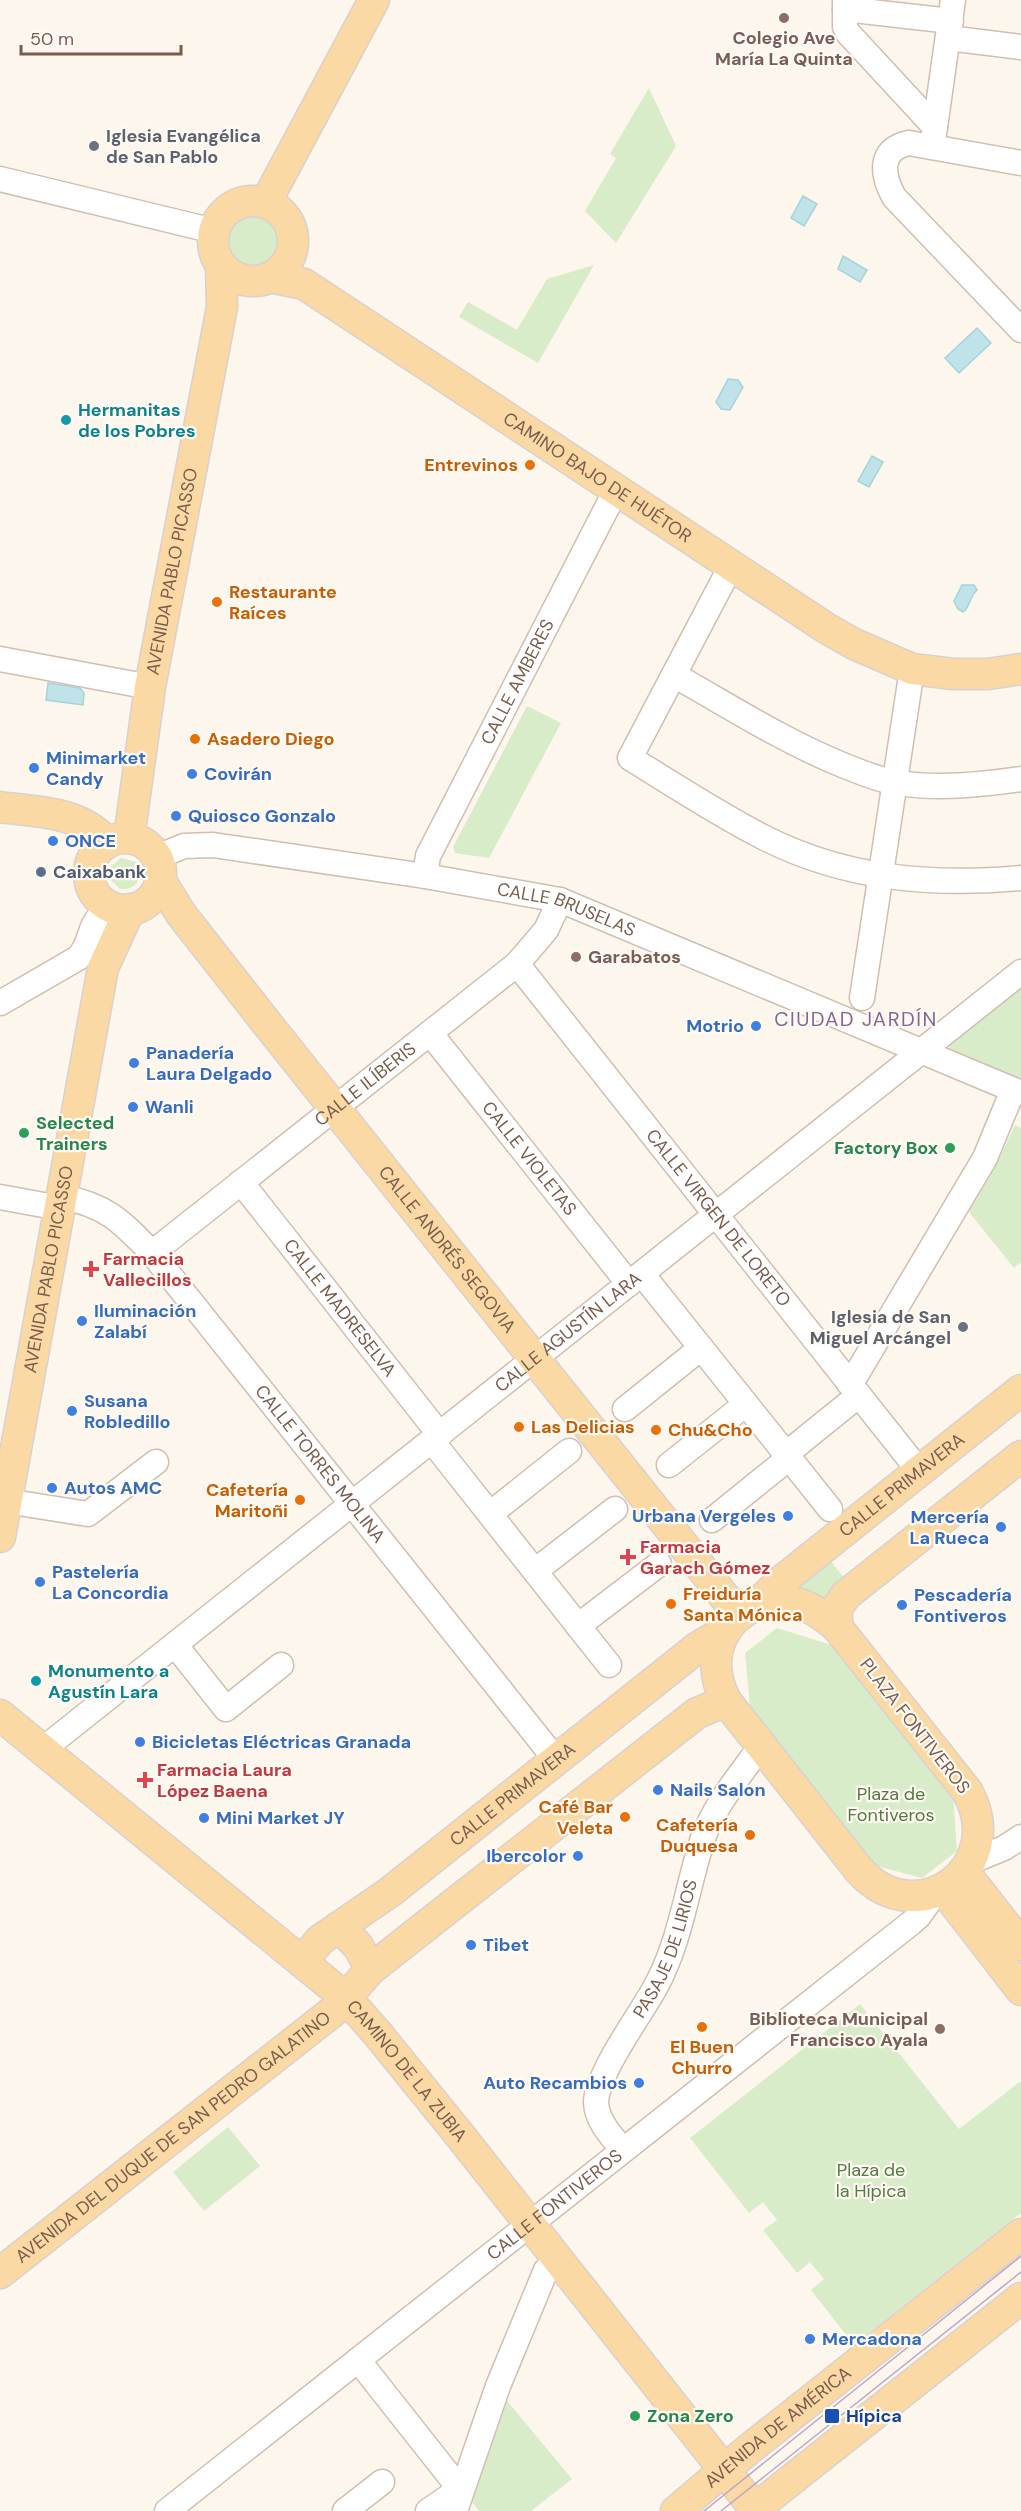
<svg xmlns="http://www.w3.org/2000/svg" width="1021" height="2511" viewBox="0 0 1021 2511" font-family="'DM Sans',sans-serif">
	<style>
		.green { fill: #d8ecc9 }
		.water { fill: #bfe3e8; stroke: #a5d3da; stroke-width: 1.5 }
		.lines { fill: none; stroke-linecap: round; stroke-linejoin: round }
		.minor-casing { stroke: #d1beb0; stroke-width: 27 }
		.major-casing { stroke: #dad1cd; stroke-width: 33 }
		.minor { stroke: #fff; stroke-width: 24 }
		.major { stroke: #fbd9a5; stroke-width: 30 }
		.tram { stroke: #b9a8c9; stroke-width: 1.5 }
		.education-dot { fill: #8d6e63; stroke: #fffaf3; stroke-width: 2 }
		.worship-dot { fill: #6b7280; stroke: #fffaf3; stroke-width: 2 }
		.culture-dot { fill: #0f9aa8; stroke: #fffaf3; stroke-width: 2 }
		.food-dot { fill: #e8710a; stroke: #fffaf3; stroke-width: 2 }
		.shop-dot { fill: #3f7fe0; stroke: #fffaf3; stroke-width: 2 }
		.service-dot { fill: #5c6f8a; stroke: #fffaf3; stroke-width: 2 }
		.leisure-dot { fill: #2e9e5b; stroke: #fffaf3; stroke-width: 2 }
		.health-dot { fill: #e0444e; stroke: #fffaf3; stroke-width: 2 }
		.transit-dot { fill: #1a4fb4; stroke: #fffaf3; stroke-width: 2 }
		.labels { text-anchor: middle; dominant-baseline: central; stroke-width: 4.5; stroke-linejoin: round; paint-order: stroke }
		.education-label { font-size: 18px; font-weight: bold; fill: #785e54; stroke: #fffaf3 }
		.worship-label { font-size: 18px; font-weight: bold; fill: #5b616d; stroke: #fffaf3; text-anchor: start }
		.culture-label { font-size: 18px; font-weight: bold; fill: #0d838f; stroke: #fffaf3; text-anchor: start }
		.food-label { font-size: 18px; font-weight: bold; fill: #c56008; stroke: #fffaf3; text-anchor: start }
		.street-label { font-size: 18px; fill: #7a5c4d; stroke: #fffaf3 }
		.shop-label { font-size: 18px; font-weight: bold; fill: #366cbe; stroke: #fffaf3; text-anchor: start }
		.service-label { font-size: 18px; font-weight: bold; fill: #4e5e75; stroke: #fffaf3; text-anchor: start }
		.leisure-label { font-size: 18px; font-weight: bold; fill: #27864d; stroke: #fffaf3; text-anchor: start }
		.health-label { font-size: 18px; font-weight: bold; fill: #be3a42; stroke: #fffaf3; text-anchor: start }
		.park-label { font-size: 18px; fill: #537a41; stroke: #fffaf3 }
		.transit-label { font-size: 18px; font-weight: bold; fill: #164399; stroke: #fffaf3; text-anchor: start }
		.neighbourhood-label { font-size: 20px; letter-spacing: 1.5px; fill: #846695; stroke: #fffaf3 }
	</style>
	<rect width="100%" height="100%" fill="#fdf6ec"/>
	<path class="green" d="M 649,88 L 676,146 L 616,243 L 585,211 L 616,158 L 610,154 Z
		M223 242a30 30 0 1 1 60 0a30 30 0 1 1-60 0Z
		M 594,265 L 538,363 L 459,317 L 468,302 L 517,330 L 547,279 Z
		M 527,706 L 561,723 L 489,858 L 455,853 L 453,847 Z
		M 121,858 L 136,862 C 145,876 137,891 120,889 L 109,878 L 109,868 Z
		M 1021,985 L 1021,1077 L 1016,1077 L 950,1049 L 948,1043 Z
		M 1015,1125 L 1021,1128 L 1021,1262 L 1014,1268 L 969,1212 L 996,1166 Z
		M 825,1554 L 849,1584 L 828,1601 L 788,1583 Z
		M 777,1628 L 838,1647 L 953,1793 L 957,1851 L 922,1878 L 865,1863 L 751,1717 L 745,1653 Z
		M 860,2004 L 959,2129 L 1021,2081 L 1021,2213 L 854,2345 L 811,2290 L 824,2279 L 810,2262 L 797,2273 L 763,2230 L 777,2220 L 763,2202 L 749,2213 L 690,2138 Z
		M 228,2127 L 260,2166 L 204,2211 L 173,2172 Z
		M 503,2396 L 572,2479 L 531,2511 L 479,2511 L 469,2498 Z"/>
	<path class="water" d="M 803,196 L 817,204 L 804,226 L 791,218 Z
		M 843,256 L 867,270 L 860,282 L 838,269 Z
		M 977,328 L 991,343 L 959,373 L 945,358 Z
		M 728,379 L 738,380 L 743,387 L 730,410 L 721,409 L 716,402 Z
		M 872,456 L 883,462 L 869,487 L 858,481 Z
		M 962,585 L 974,585 L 977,590 C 969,597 971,606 963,612 L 958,609 L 954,601 Z
		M 48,683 L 80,688 L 84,693 L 83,705 L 46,700 Z"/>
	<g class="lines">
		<g class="minor-casing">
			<g id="minor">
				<path d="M 845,0 L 845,27 L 848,33 L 935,127 L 932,147"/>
				<path d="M 845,9 L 951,21"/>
				<path d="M 948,38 L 1021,47"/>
				<path d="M 935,127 L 953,0"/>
				<path d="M 1021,163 L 909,143 C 878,149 882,175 894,197 L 1021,330"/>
				<path d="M 0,179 L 214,231"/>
				<path d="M 731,566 L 630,758 C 674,785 718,814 763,837 C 845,879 931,886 1021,878"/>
				<path d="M 0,659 L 150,687"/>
				<path d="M 674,675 C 729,706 785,742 845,766 C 861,772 879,780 897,783 C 939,789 980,785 1021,779"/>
				<path id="s1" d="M 157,857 L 184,846 L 213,845 L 425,876 L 560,900 L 1021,1093"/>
				<path id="s2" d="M 425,876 L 428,856 L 616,490"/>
				<path id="s3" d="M 517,964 L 920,1472"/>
				<path d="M 862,998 L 912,669"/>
				<path d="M 0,1003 L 78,958 C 93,942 87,928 102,914"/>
				<path id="s4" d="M 430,1033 L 629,1284"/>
				<path id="s5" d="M 241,1182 L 440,1435"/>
				<path d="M 0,1197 L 60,1208"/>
				<path id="s6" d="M 62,1197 C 106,1205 121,1221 152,1253 L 556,1760"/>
				<path id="s7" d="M 152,1253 L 517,964 L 546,930 L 560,900"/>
				<path d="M 642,1274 L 830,1509"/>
				<path d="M 848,1382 L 856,1375 L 985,1158 L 1013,1090"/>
				<path d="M 625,1409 L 701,1348"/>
				<path d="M 432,1441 L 609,1665"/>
				<path d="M 786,1454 L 859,1395"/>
				<path d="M 669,1465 L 746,1404"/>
				<path d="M 6,1501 L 88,1514 L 156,1462"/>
				<path d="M 490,1514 L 569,1451"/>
				<path d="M 712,1520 L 789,1458"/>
				<path d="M 535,1571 L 615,1509"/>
				<path d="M 578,1626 L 659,1564"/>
				<path d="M 176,1646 L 226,1709 L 281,1665"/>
				<path id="s8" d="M 42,1750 L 1021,972"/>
				<path d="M 970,1862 L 1004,1848 L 1021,1837"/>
				<path id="s9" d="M 623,2150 C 612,2137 597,2121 596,2103 C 596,2074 641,2014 656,1986 C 681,1940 687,1887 703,1838 C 715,1804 741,1774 761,1746"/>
				<path d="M 358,2360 L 452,2479"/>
				<path id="s10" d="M 167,2511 L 911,1923 L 918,1917 L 936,1892"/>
				<path d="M 345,2511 L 382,2482"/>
				<path d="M 428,2511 L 460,2489"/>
				<path d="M 455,2511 L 498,2386 L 546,2270 L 559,2260"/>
			</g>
		</g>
		<g class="major-casing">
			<g id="major">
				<circle cx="253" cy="241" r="40"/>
				<path d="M 266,202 L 374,0"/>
				<path id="s11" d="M 270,277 L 304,284 L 826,628 L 854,644 L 912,669 L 953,674 L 988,674 L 1021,669"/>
				<path d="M 0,807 C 37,812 81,811 107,843"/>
				<path id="s12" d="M 129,838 L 150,687 L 222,307 L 221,266"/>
				<circle cx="125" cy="874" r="36"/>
				<path id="s13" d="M 160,880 L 181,914 L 265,1021 L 739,1615"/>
				<path id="s14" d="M 0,1537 L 103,968 L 130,909"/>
				<path d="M 775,1600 C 801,1600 818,1611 837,1627 L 967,1791 C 1010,1867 917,1935 859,1870 L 726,1701 C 702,1655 724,1609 775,1600 Z"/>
				<path id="s15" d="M 756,1605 L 779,1583 L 1021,1390"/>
				<path d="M 837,1627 L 837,1608 L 846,1595 L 1021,1456"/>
				<path id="s16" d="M 0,1715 L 346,1998 L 377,2033 L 462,2138 L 755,2509"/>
				<path d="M 964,1872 L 1021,1945"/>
				<path d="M 943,1889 L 1021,1990"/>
				<path d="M 339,1927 L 358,1946 L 371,1969"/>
				<path id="s17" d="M 302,1962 L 320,1940 L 390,1892 L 698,1647 L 726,1630"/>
				<path id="s18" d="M 0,2273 L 336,2009 L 371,1969 L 418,1932 L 697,1713 L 726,1701"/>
				<path id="s19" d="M 676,2511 L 749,2449 L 1021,2234"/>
				<path d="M 752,2511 L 1021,2298"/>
			</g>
		</g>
		<use href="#minor" class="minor"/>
		<use href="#major" class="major"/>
		<path class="tram" d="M 704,2511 L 1021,2256
			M 721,2511 L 1021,2272"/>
	</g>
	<g class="education-dot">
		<circle cx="784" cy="18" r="6"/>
		<circle cx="576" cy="957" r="6"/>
		<circle cx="940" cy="2029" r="6"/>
	</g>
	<g class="worship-dot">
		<circle cx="94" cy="146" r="6"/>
		<circle cx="963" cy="1327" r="6"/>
	</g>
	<g class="culture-dot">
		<circle cx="66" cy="420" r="6"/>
		<circle cx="36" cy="1681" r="6"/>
	</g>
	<g class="food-dot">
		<circle cx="530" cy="465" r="6"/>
		<circle cx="217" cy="602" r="6"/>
		<circle cx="195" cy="739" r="6"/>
		<circle cx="519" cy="1427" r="6"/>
		<circle cx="656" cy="1430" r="6"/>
		<circle cx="300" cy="1500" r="6"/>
		<circle cx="671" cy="1604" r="6"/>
		<circle cx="625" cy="1817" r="6"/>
		<circle cx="750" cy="1835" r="6"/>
		<circle cx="702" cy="2027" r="6"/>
	</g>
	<g class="shop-dot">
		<circle cx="34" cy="768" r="6"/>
		<circle cx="192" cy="774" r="6"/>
		<circle cx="176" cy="816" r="6"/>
		<circle cx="53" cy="841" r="6"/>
		<circle cx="756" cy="1026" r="6"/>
		<circle cx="134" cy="1063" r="6"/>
		<circle cx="133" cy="1107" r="6"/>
		<circle cx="82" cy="1321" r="6"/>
		<circle cx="72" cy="1411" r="6"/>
		<circle cx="52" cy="1488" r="6"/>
		<circle cx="788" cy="1516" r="6"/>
		<circle cx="1001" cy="1527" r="6"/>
		<circle cx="40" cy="1582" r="6"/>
		<circle cx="902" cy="1605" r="6"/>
		<circle cx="140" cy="1742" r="6"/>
		<circle cx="658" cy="1790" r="6"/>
		<circle cx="204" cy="1818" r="6"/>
		<circle cx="578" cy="1856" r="6"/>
		<circle cx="471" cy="1945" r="6"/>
		<circle cx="639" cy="2083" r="6"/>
		<circle cx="810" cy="2339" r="6"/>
	</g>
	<circle class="service-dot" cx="41" cy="872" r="6"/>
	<g class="leisure-dot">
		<circle cx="24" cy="1133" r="6"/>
		<circle cx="950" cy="1148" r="6"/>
		<circle cx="635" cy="2416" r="6"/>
	</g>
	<g class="health-dot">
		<path d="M88 1260h6v6h6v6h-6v6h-6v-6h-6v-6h6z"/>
		<path d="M625 1548h6v6h6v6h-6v6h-6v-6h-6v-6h6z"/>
		<path d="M142 1771h6v6h6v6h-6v6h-6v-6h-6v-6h6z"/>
	</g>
	<rect class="transit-dot" x="824" y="2408" width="16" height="16" rx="3"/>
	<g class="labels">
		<g class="education-label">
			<text x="784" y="38">Colegio Ave<tspan x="784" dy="21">María La Quinta</tspan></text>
			<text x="588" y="957" text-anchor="start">Garabatos</text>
			<text x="928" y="2019" text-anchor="end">Biblioteca Municipal<tspan x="928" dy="21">Francisco Ayala</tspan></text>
		</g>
		<g class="worship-label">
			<text x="106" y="136">Iglesia Evangélica<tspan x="106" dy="21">de San Pablo</tspan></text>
			<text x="951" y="1317" text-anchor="end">Iglesia de San<tspan x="951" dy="21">Miguel Arcángel</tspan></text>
		</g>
		<g class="culture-label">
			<text x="78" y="410">Hermanitas<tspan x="78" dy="21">de los Pobres</tspan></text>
			<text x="48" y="1671">Monumento a<tspan x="48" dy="21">Agustín Lara</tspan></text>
		</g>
		<g class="food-label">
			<text x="518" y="465" text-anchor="end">Entrevinos</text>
			<text x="229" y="592">Restaurante<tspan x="229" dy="21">Raíces</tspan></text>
			<text x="207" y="739">Asadero Diego</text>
			<text x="531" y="1427">Las Delicias</text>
			<text x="668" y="1430">Chu&amp;Cho</text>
			<text x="288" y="1490" text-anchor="end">Cafetería<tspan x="288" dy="21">Maritoñi</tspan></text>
			<text x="683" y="1594">Freiduría<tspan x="683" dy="21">Santa Mónica</tspan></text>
			<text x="613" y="1807" text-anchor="end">Café Bar<tspan x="613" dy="21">Veleta</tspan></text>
			<text x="738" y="1825" text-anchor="end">Cafetería<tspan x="738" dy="21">Duquesa</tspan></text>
			<text x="702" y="2047" text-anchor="middle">El Buen<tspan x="702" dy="21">Churro</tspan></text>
		</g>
		<g class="street-label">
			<text stroke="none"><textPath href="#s11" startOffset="386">CAMINO BAJO DE HUÉTOR</textPath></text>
			<text stroke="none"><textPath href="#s12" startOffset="270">AVENIDA PABLO PICASSO</textPath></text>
			<text stroke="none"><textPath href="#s2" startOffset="216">CALLE AMBERES</textPath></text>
			<text stroke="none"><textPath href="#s1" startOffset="418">CALLE BRUSELAS</textPath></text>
			<text stroke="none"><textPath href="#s7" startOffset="272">CALLE ILÍBERIS</textPath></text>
			<text stroke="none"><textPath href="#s4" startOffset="160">CALLE VIOLETAS</textPath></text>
			<text stroke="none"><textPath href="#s3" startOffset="324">CALLE VIRGEN DE LORETO</textPath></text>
			<text stroke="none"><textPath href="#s13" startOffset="468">CALLE ANDRÉS SEGOVIA</textPath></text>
			<text stroke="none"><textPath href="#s14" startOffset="272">AVENIDA PABLO PICASSO</textPath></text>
			<text stroke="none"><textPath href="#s5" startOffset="160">CALLE MADRESELVA</textPath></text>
			<text stroke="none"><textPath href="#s8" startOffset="672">CALLE AGUSTÍN LARA</textPath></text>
			<text stroke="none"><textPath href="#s6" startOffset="378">CALLE TORRES MOLINA</textPath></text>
			<text stroke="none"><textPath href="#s15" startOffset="189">CALLE PRIMAVERA</textPath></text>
			<text transform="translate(915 1726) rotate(52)">PLAZA FONTIVEROS</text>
			<text stroke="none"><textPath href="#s17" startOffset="270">CALLE PRIMAVERA</textPath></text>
			<text stroke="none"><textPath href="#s9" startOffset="226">PASAJE DE LIRIOS</textPath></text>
			<text stroke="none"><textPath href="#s16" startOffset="542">CAMINO DE LA ZUBIA</textPath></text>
			<text stroke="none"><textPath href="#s18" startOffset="220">AVENIDA DEL DUQUE DE SAN PEDRO GALATINO</textPath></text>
			<text stroke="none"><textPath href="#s10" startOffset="494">CALLE FONTIVEROS</textPath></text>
			<text stroke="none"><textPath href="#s19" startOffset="132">AVENIDA DE AMÉRICA</textPath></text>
		</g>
		<g class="shop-label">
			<text x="46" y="758">Minimarket<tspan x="46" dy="21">Candy</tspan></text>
			<text x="204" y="774">Covirán</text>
			<text x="188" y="816">Quiosco Gonzalo</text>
			<text x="65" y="841">ONCE</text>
			<text x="744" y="1026" text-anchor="end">Motrio</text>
			<text x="146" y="1053">Panadería<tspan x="146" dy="21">Laura Delgado</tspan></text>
			<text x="145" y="1107">Wanli</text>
			<text x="94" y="1311">Iluminación<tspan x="94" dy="21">Zalabí</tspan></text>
			<text x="84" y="1401">Susana<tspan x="84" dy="21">Robledillo</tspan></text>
			<text x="64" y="1488">Autos AMC</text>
			<text x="776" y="1516" text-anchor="end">Urbana Vergeles</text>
			<text x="989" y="1517" text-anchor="end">Mercería<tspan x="989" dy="21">La Rueca</tspan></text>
			<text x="52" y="1572">Pastelería<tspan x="52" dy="21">La Concordia</tspan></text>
			<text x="914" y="1595">Pescadería<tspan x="914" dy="21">Fontiveros</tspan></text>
			<text x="152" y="1742">Bicicletas Eléctricas Granada</text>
			<text x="670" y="1790">Nails Salon</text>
			<text x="216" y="1818">Mini Market JY</text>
			<text x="566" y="1856" text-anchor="end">Ibercolor</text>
			<text x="483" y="1945">Tibet</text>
			<text x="627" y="2083" text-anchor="end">Auto Recambios</text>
			<text x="822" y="2339">Mercadona</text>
		</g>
		<g class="service-label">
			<text x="53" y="872">Caixabank</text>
		</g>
		<g class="leisure-label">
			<text x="36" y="1123">Selected<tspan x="36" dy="21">Trainers</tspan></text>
			<text x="938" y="1148" text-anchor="end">Factory Box</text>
			<text x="647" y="2416">Zona Zero</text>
		</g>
		<g class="health-label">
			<text x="103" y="1259">Farmacia<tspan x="103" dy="21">Vallecillos</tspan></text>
			<text x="640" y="1547">Farmacia<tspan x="640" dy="21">Garach Gómez</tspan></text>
			<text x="157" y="1770">Farmacia Laura<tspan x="157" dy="21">López Baena</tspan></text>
		</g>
		<g class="park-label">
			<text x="891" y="1794">Plaza de<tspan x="891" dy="21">Fontiveros</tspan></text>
			<text x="871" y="2170">Plaza de<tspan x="871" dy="21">la Hípica</tspan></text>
		</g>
		<g class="transit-label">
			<text x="846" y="2416">Hípica</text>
		</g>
		<g class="neighbourhood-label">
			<text x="856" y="1019">CIUDAD JARDÍN</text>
		</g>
	</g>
	<path d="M21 45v9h160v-9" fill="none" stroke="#7a5c4d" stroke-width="3"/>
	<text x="30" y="45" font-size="18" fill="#7a5c4d" stroke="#fffaf3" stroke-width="4.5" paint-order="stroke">50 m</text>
</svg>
